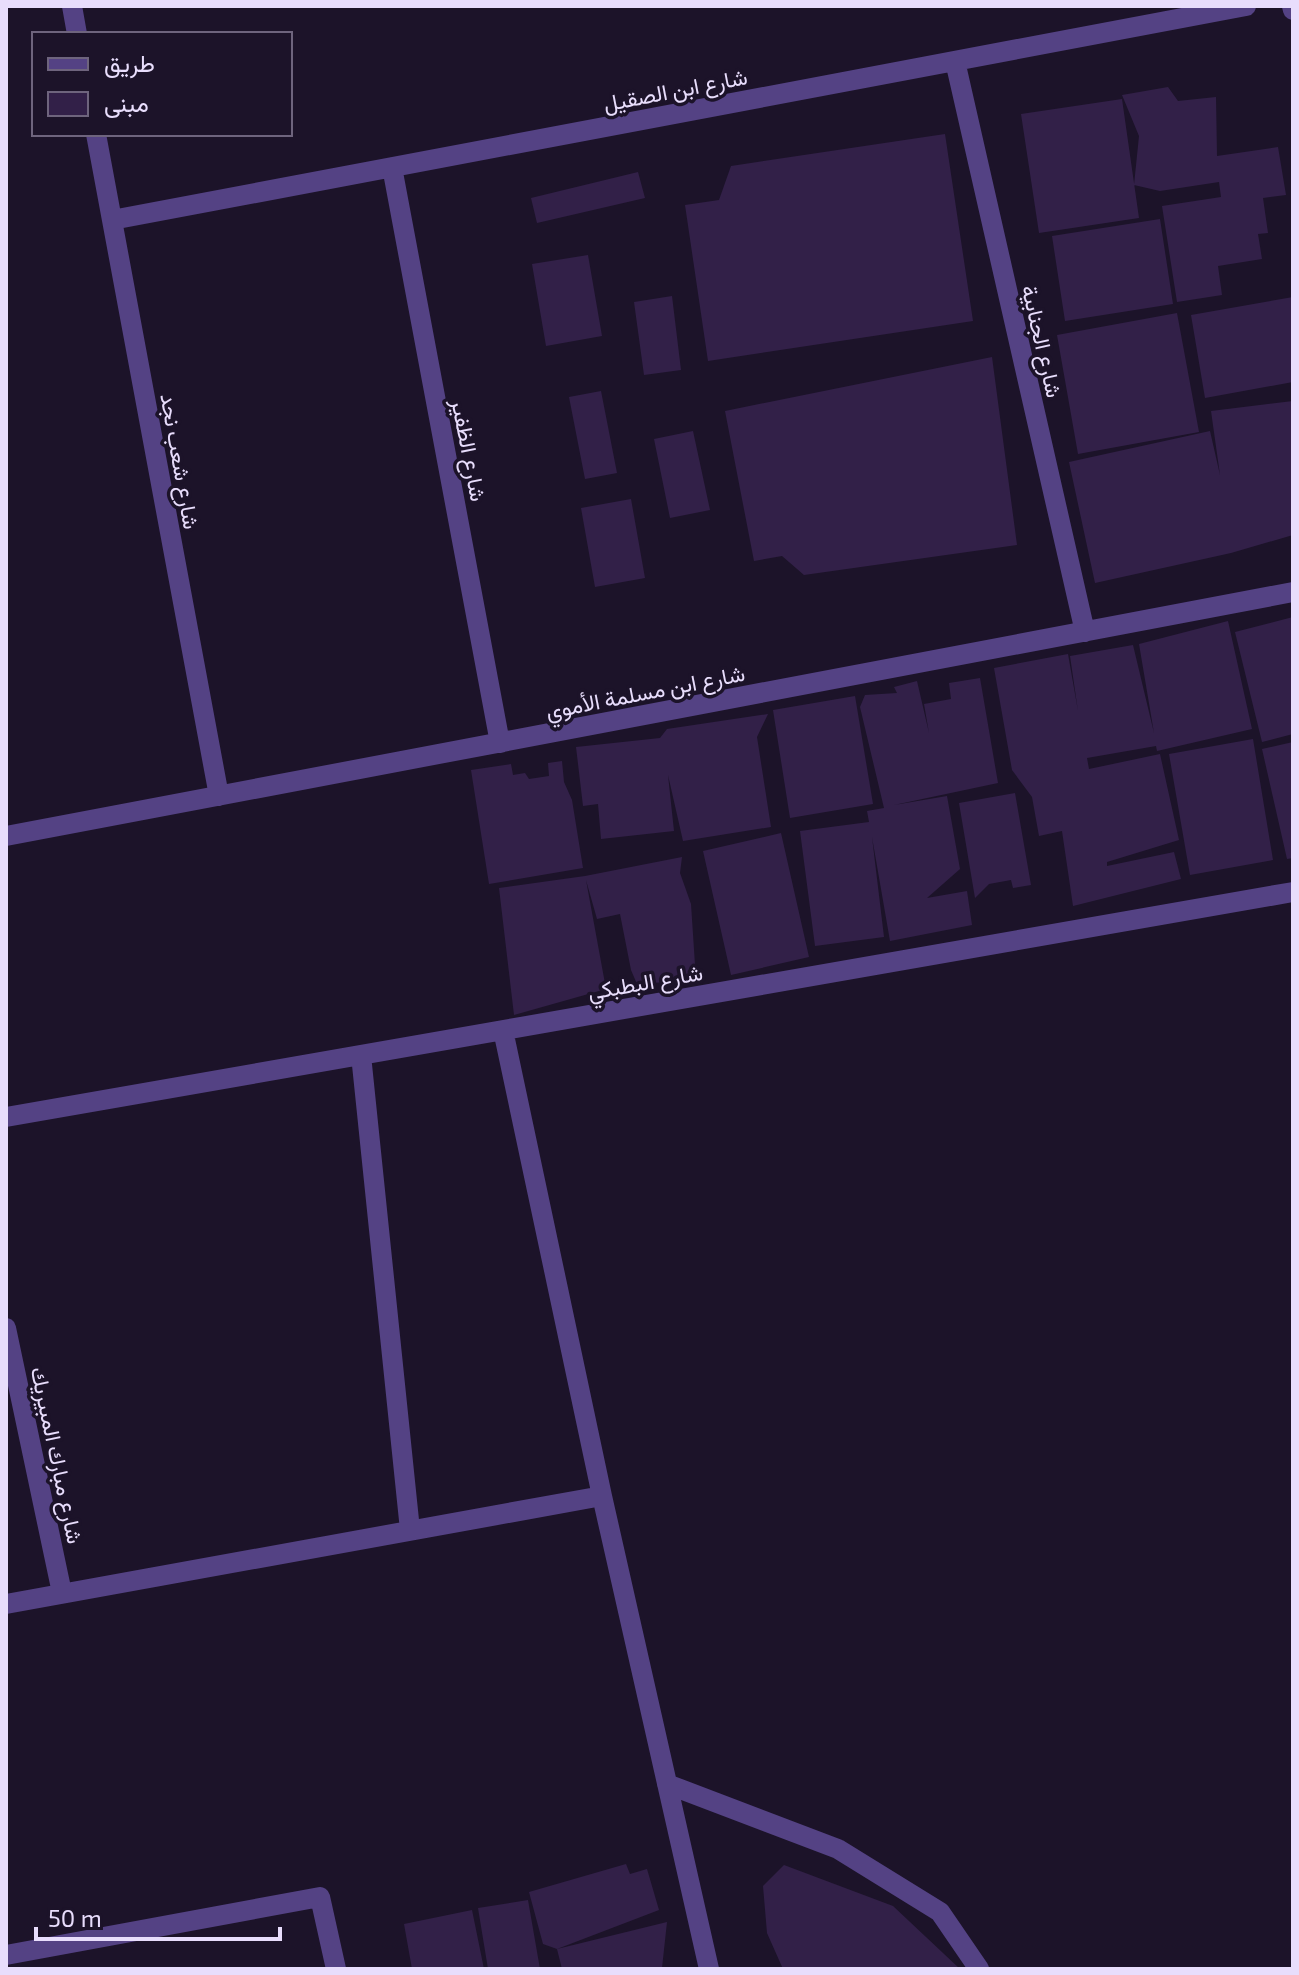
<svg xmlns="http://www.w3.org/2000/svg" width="1299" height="1975" viewBox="0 0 1299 1975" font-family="'Exo 2',Vazirmatn,sans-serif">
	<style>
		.building { fill: #322048 }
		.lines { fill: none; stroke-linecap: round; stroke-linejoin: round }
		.minor { stroke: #544284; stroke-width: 20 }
		.labels { text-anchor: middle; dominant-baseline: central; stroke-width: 7; stroke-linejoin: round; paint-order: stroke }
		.street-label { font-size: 22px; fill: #e8ddfc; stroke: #1c1329 }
	</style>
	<rect width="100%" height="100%" fill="#1c1329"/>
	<path class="building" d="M 1168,87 L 1178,101 L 1216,97 L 1217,156 L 1278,147 L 1286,195 L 1263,198 L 1268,233 L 1258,234 L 1262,259 L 1218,266 L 1222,295 L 1177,302 L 1162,206 L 1221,197 L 1219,182 L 1160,191 L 1134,185 L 1139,136 L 1122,95 Z
		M 1122,99 L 1139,218 L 1039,233 L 1021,114 Z
		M 945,134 L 973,321 L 708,361 L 685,205 L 719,200 L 731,166 Z
		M 638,172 L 645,198 L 537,223 L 531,198 Z
		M 1160,219 L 1173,304 L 1065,321 L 1052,236 Z
		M 588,255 L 602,336 L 546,346 L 532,264 Z
		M 672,296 L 681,370 L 644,375 L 634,302 Z
		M 1293,297 L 1293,382 L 1205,398 L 1191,315 Z
		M 1177,313 L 1199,432 L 1078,454 L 1057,335 Z
		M 992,357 L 1017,545 L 804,575 L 782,556 L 754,561 L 725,411 Z
		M 601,391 L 617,473 L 585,479 L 569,397 Z
		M 1293,401 L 1293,535 L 1231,553 L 1095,583 L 1069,462 L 1210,431 L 1220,475 L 1211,411 Z
		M 693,431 L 710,510 L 670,518 L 654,439 Z
		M 631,499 L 645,578 L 595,587 L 581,508 Z
		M 1293,617 L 1293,734 L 1262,742 L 1235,632 Z
		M 1228,621 L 1252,729 L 1157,751 L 1156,746 L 1087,758 L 1089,769 L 1160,754 L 1179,840 L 1107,862 L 1107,866 L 1174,852 L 1181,879 L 1073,906 L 1062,831 L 1039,836 L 1032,797 L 1012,770 L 994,668 L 1068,654 L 1078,711 L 1070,656 L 1133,645 L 1154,733 L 1139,644 Z
		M 980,678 L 998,783 L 894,805 L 947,796 L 960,869 L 927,898 L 967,891 L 972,925 L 890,941 L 872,837 L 884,937 L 815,946 L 800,831 L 869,822 L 867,811 L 884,808 L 860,707 L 865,695 L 897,693 L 894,687 L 917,681 L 929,733 L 924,704 L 951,699 L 949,683 Z
		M 855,696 L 873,804 L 790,818 L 773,710 Z
		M 768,714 L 757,737 L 771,827 L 683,841 L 668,775 L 674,831 L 601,839 L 598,804 L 583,806 L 576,747 L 660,738 L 667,729 Z
		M 1253,739 L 1273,860 L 1190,875 L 1169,754 Z
		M 1293,742 L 1293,858 L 1287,859 L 1262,749 Z
		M 562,761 L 564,782 L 572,800 L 583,868 L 489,884 L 471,770 L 511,764 L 513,775 L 525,773 L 529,779 L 549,776 L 548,763 Z
		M 1015,793 L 1031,885 L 1013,888 L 1011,880 L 989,884 L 975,898 L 959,803 Z
		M 781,833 L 809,957 L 731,975 L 703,851 Z
		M 682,857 L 680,873 L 691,904 L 696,980 L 637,984 L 631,970 L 620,914 L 597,919 L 586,880 L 606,989 L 514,1015 L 499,888 L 585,876 Z
		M 626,1864 L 630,1874 L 647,1869 L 659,1910 L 557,1949 L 667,1922 L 662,1968 L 562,1969 L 557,1949 L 543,1944 L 529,1892 Z
		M 784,1865 L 893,1906 L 960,1969 L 783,1969 L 767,1933 L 763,1886 Z
		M 528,1900 L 540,1969 L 488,1969 L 478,1908 Z
		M 472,1910 L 484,1969 L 412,1969 L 404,1924 Z"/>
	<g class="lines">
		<path class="minor" d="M 72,6 L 77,34
			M 1292,6 L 1293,10
			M 955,61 L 1085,632
			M 96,134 L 219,796
			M 392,167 L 500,743
			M 112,220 L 1246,6
			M 6,836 L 1293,592
			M 503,1030 L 602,1496 L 709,1969
			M 361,1055 L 410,1530
			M 6,1117 L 1293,892
			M 6,1328 L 62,1593
			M 6,1604 L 602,1496
			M 667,1784 L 838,1849 L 940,1912 L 979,1969
			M 6,1955 L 320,1897 L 336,1969"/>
	</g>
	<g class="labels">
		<g class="street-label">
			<text transform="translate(675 89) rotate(-11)">شارع ابن الصقيل</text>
			<text transform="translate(1043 341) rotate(77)">شارع الجنابية</text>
			<text transform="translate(470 450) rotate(79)">شارع الظفير</text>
			<text transform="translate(181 461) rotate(80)">شارع شعب نجد</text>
			<text transform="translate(645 691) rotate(-11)">شارع ابن مسلمة الأموي</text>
			<text transform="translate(645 981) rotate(-10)">شارع البطبكي</text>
			<text transform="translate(58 1455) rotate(78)">شارع مبارك المبيريك</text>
		</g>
	</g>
	<rect width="1299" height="1975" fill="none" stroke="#e8ddfc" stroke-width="16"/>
	<rect x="32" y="32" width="260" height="104" fill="#1c1329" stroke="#6e647d" stroke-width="2"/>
	<rect x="48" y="58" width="40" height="12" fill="#544284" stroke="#6e647d" stroke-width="2"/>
	<text x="104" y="72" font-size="24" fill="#e8ddfc">طريق</text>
	<rect x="48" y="92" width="40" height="24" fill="#322048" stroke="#6e647d" stroke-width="2"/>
	<text x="104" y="112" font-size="24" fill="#e8ddfc">مبنى</text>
	<path d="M36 1927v12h244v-12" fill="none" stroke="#e8ddfc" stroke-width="4"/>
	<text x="48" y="1927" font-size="24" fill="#e8ddfc" stroke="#1c1329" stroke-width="6" paint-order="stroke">50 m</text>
</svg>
